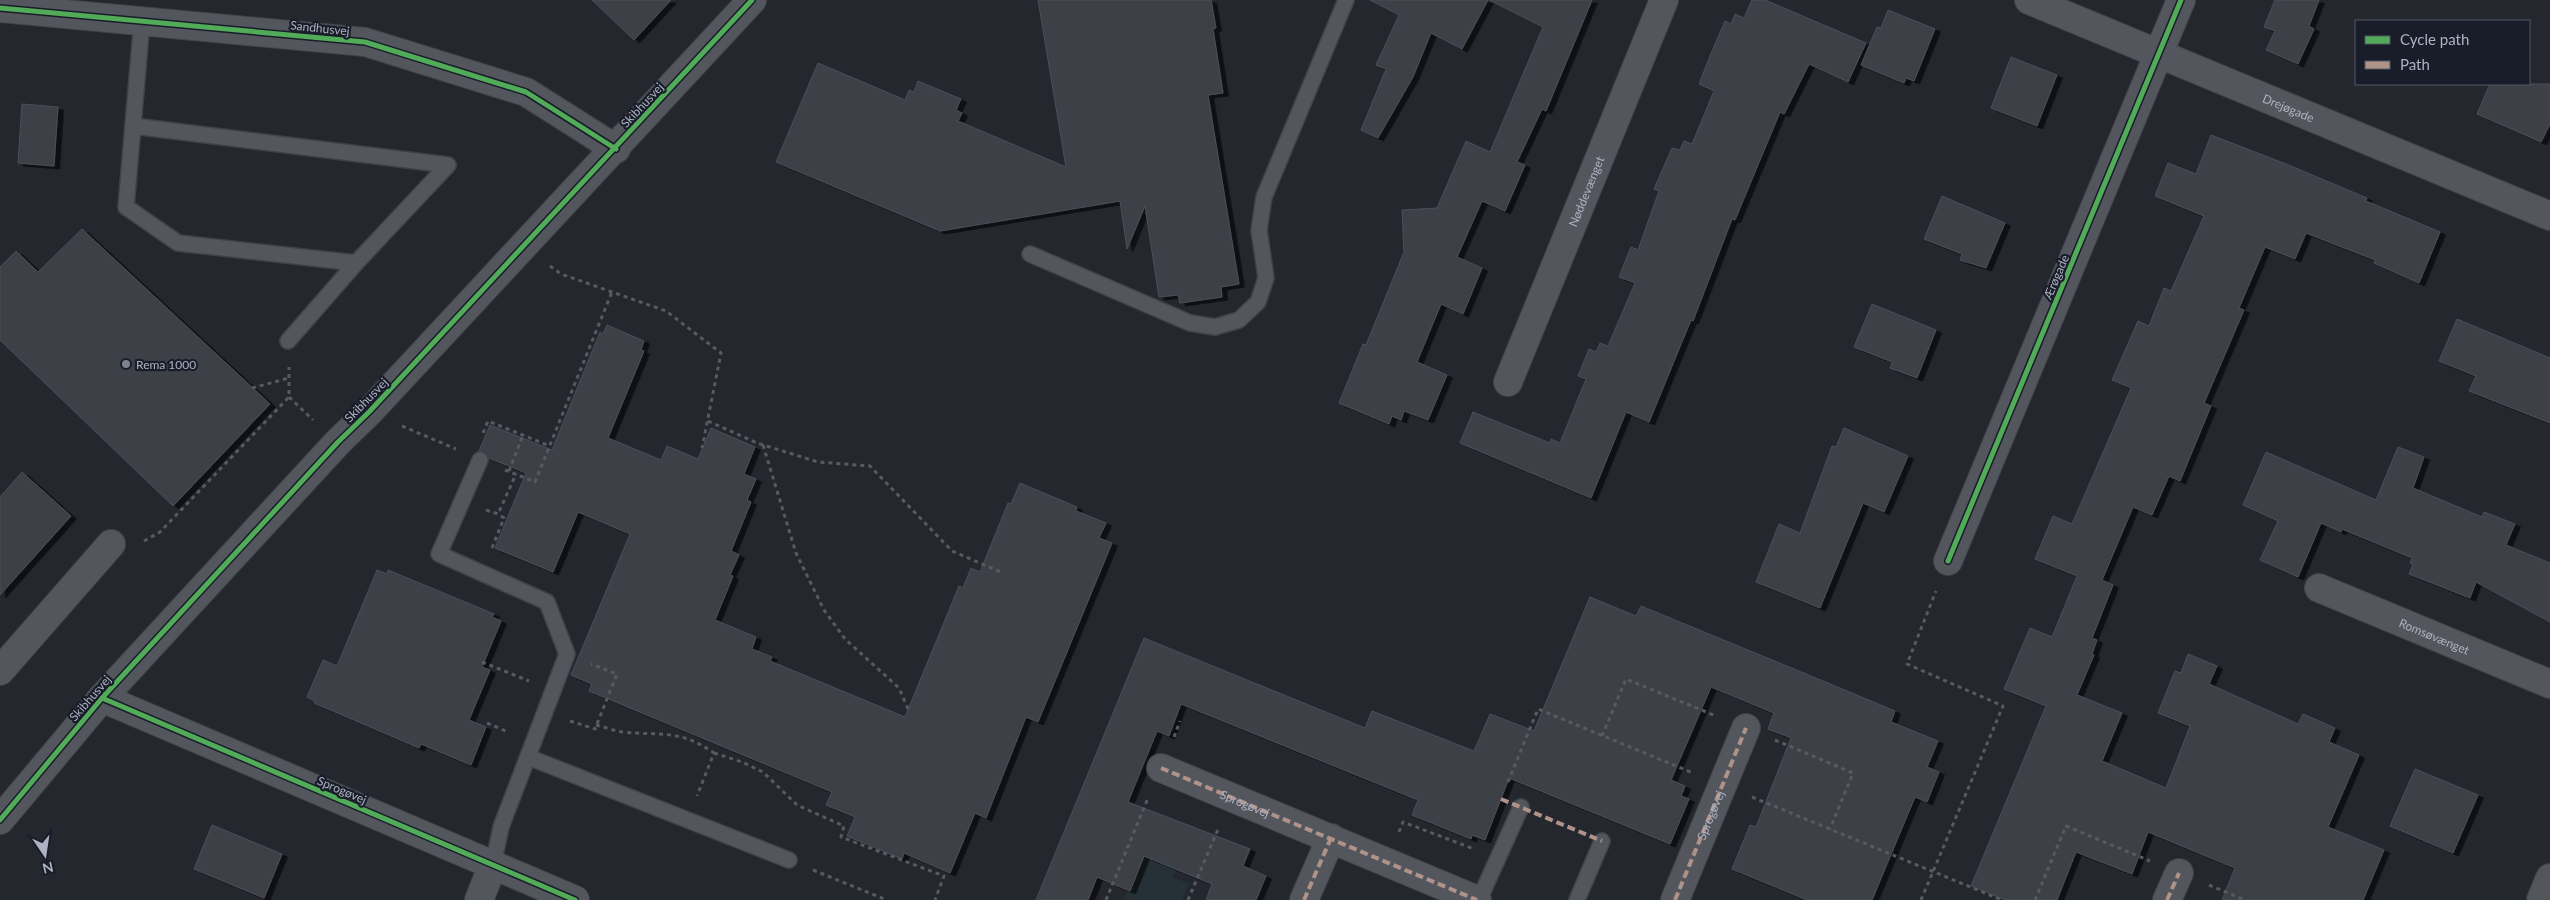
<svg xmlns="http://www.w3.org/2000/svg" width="2550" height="900" viewBox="0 0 2550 900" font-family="Lato,sans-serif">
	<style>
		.green { fill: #253137 }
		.building { fill: #3c3f46; stroke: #4c4f58; filter: url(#shadow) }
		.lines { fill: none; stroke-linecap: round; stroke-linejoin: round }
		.service-casing { stroke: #414249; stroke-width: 18 }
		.minor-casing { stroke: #414249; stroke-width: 30 }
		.tertiary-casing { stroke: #414249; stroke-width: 30 }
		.path { stroke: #585a61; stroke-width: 3; stroke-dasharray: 4 4; stroke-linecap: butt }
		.service { stroke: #54565e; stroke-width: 15 }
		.minor { stroke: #54565e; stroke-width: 28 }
		.tertiary { stroke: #54565e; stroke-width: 28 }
		.quiet { stroke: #af9288; stroke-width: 4; stroke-dasharray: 8 4; stroke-linecap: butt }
		.cycleway-casing { stroke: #191d29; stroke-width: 8 }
		.cycleway { stroke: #51ab58; stroke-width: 5 }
		.poi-dot { fill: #7d818f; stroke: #191d29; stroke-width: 2 }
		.labels { text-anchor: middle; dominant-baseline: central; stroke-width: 4.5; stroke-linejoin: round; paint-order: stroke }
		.street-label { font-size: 12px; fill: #adb2c2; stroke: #191d29 }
		.poi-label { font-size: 12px; fill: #adb2c2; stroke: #191d29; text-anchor: start }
	</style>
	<defs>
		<filter id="shadow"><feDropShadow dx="5.5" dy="3" stdDeviation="0" flood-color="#0009"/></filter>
	</defs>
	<rect width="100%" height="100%" fill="#25272f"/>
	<path class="green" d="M 1141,856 L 1176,870 L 1173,877 L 1189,884 L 1182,900 L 1124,900 Z"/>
	<path class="building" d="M 592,0 L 671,0 L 634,40 Z
		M 1038,0 L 1211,0 L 1216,28 L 1213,29 L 1223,93 L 1208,95 L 1239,284 L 1221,287 L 1222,297 L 1180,303 L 1178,295 L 1159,297 L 1145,206 L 1127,249 L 1120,201 L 940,231 L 776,162 L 818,63 L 905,100 L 909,90 L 914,92 L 918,81 L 961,99 L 956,110 L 962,113 L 958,121 L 1066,167 Z
		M 1370,0 L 1488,0 L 1462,49 L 1431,33 L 1413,77 L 1378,138 L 1361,130 L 1386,69 L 1376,65 L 1399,15 Z
		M 1489,0 L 1592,0 L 1546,111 L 1542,109 L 1517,162 L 1525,165 L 1505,211 L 1482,201 L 1457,257 L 1482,268 L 1463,314 L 1441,304 L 1417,362 L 1447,375 L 1428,420 L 1404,411 L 1401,420 L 1392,416 L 1389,424 L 1339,403 L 1363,344 L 1366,345 L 1404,252 L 1402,210 L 1437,208 L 1466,141 L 1490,152 L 1543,27 Z
		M 1752,0 L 1765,0 L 1866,43 L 1848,82 L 1809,64 L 1784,114 L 1780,112 L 1735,220 L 1732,219 L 1693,321 L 1691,320 L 1649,422 L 1626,412 L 1591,498 L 1460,443 L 1473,412 L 1550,443 L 1551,439 L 1560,443 L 1586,379 L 1578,376 L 1589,349 L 1596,352 L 1600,343 L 1608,346 L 1635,283 L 1619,277 L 1631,247 L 1638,250 L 1659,191 L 1654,189 L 1672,148 L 1680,150 L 1684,141 L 1692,144 L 1714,91 L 1699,84 L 1710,56 L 1725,21 L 1731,24 L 1735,14 L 1744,18 Z
		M 2275,0 L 2319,0 L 2309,26 L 2314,29 L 2298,64 L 2266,50 L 2275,31 L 2264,27 Z
		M 1888,10 L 1935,29 L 1914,81 L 1906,78 L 1904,83 L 1861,65 L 1877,27 L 1881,28 Z
		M 2011,57 L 2057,75 L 2037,126 L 1991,108 Z
		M 2490,84 L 2550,84 L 2550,124 L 2541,142 L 2477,114 Z
		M 22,104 L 58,107 L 54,166 L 18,163 Z
		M 2211,135 L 2286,164 L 2367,198 L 2366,201 L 2440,232 L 2419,283 L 2374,263 L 2375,260 L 2306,233 L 2295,259 L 2265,247 L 2239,308 L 2244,310 L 2204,403 L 2211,406 L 2180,481 L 2169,476 L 2152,515 L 2133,507 L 2102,580 L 2113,585 L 2092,638 L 2097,640 L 2092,654 L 2094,655 L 2077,695 L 2122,713 L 2102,761 L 2166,788 L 2190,726 L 2158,713 L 2175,671 L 2181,673 L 2188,654 L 2217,666 L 2209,684 L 2298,724 L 2303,714 L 2335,728 L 2329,742 L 2359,755 L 2328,827 L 2384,850 L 2363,900 L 2222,900 L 2235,868 L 2148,832 L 2132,874 L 2076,852 L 2057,900 L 2005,900 L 1971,886 L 2046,706 L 2004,689 L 2030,628 L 2052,637 L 2077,576 L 2035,559 L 2053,516 L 2072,524 L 2131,388 L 2112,380 L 2138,321 L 2149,326 L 2164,288 L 2171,291 L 2204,216 L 2155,196 L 2168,163 L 2196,174 Z
		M 1942,196 L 2005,223 L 1986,268 L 1960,260 L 1962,254 L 1924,239 Z
		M 82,229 L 270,404 L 173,506 L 0,340 L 0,267 L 16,251 L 38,272 Z
		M 1872,304 L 1936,330 L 1917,378 L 1890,368 L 1892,362 L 1854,347 Z
		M 2457,319 L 2550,358 L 2550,423 L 2469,391 L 2476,376 L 2439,361 Z
		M 607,325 L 644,341 L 641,350 L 644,351 L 608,438 L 661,460 L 667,446 L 698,459 L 711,428 L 755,447 L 744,474 L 756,479 L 747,500 L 751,502 L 731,551 L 739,555 L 730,575 L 733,576 L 715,620 L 756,637 L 752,649 L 772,657 L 770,661 L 905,717 L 959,586 L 963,588 L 971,568 L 980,572 L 1008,503 L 1011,504 L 1020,483 L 1077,507 L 1076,511 L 1106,523 L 1099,538 L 1112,543 L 1038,722 L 1026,717 L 986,818 L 975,813 L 950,873 L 904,853 L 902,859 L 847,836 L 855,817 L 826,805 L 832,792 L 589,691 L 592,684 L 571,675 L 630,534 L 578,512 L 553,572 L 495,548 L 526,473 L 489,458 L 484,452 L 479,451 L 490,425 L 552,450 L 600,332 L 603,334 Z
		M 1844,428 L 1908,456 L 1884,512 L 1863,503 L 1820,608 L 1756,582 L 1779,524 L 1800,533 L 1832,446 L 1836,447 Z
		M 2398,447 L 2424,457 L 2413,488 L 2482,517 L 2484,512 L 2515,524 L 2506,545 L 2550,563 L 2550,622 L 2476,582 L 2470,598 L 2409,574 L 2413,564 L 2410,563 L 2412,558 L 2342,529 L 2341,532 L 2321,523 L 2298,577 L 2260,560 L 2278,521 L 2243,505 L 2266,452 L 2376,500 Z
		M 22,472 L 71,516 L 0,595 L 0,497 Z
		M 377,570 L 387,574 L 388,570 L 494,614 L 492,617 L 501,621 L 482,667 L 490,670 L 469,720 L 486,727 L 471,765 L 421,744 L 419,748 L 314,703 L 315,701 L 307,697 L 323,660 L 337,666 Z
		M 1590,597 L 1636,616 L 1641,606 L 1811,676 L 1895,711 L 1891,722 L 1938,741 L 1927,767 L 1939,772 L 1927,802 L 1915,797 L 1872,900 L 1807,900 L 1732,869 L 1750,825 L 1756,827 L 1791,738 L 1768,729 L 1774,713 L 1711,687 L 1671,780 L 1685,786 L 1681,796 L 1689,799 L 1670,844 L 1509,778 L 1485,840 L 1472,835 L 1471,839 L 1412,815 L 1418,800 L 1181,704 L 1169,736 L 1157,731 L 1128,802 L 1250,849 L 1243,866 L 1266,876 L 1256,900 L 1206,900 L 1212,884 L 1144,856 L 1130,891 L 1097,877 L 1088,900 L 1036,900 L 1144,638 L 1365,728 L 1372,711 L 1474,751 L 1490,714 L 1534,731 Z
		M 2415,769 L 2478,795 L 2453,853 L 2390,826 Z
		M 212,825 L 282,854 L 264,898 L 194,869 Z"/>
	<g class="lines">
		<g class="service-casing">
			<path id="service" d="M 142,20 L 126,207 L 178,243 L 356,263
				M 133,126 L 448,165 L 356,263 L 288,341
				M 1030,254 L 1190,323 L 1215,327 L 1239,320 L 1258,302 L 1266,278 L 1259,230 L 1264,197 L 1346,0
				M 480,460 L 439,554 L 547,602 L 567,654 L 501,827 L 493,865
				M 528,757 L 789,860
				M 1479,900 L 1521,807
				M 1577,900 L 1602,841"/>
		</g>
		<g class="minor-casing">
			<g id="minor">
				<path id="s1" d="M 2029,0 L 2550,216"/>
				<path id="s2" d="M 1508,382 L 1664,0"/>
				<path d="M 1948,561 L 2181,0"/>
				<path id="s3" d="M 2319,588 L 2550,684"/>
				<path d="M 0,671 L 111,544"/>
				<path d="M 102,698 L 575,900"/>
				<path id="s4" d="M 1161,768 L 1477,900"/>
				<path d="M 479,900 L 493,865"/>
				<path d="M 1304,900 L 1331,838"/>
				<path d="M 1675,900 L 1746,728"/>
				<path d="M 2167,900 L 2179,873"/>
			</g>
		</g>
		<g class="tertiary-casing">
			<path id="tertiary" d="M 0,8 L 365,42 L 526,92 L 616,149
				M 0,820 L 102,698 L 338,442 L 369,412 L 752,0
				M 2541,900 L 2550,878"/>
		</g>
		<path class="path" d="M 550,266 L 561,274 L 666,311 L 721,353 L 702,448
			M 252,388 L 289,378
			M 289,397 L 313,420
			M 708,421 L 757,443 L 818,462 L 870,466 L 952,551 L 1003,573
			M 402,426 L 456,449
			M 483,433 L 488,421 L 550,446
			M 763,445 L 796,553 L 824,610 L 845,639 L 899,688 L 909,711
			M 505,470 L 535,482 L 612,292
			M 509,471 L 523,435
			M 486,510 L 498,514 L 516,474
			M 144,541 L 160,532 L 289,397 L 289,367
			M 492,548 L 504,518 L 498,514
			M 482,662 L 529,681
			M 570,721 L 595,729 L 617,674 L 591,664
			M 487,723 L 508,732
			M 596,725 C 605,727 614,731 623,732 C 662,736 680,729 714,753 L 697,796
			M 1602,736 L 1626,679 L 1716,716
			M 1174,737 L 1180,721
			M 1775,740 L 1853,773 L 1830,829
			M 714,753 L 742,762 L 763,772 L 797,805 L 844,826 L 841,837 L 944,876 L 935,900
			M 1508,782 L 1538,709 L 1693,773
			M 1752,797 L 2002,900
			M 1399,832 L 1403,822 L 1474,849
			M 813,870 L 887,900
			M 2209,885 L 2245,900
			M 1106,900 L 1148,798
			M 1188,900 L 1219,827
			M 1921,900 L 2003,706 L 1907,664 L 1936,591
			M 2035,900 L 2066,826 L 2150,861"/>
		<use href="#service" class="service"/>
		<use href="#minor" class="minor"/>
		<use href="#tertiary" class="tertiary"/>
		<g class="quiet">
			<path d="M 1161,768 L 1477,900"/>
			<path d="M 1501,799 L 1602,841"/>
			<path d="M 1304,900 L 1331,838"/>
			<path id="s5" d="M 1675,900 L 1746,728"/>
			<path d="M 2167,900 L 2179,873"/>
		</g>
		<g class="cycleway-casing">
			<path id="cycleway" d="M 0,8 L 365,42 L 526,92 L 616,149
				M 1948,561 L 2181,0
				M 102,698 L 575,900
				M 0,820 L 102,698 L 338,442 L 369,412 L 752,0"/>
		</g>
		<use href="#cycleway" class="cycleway"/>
	</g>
	<circle class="poi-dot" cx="126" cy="364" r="5"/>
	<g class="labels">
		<g class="street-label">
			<text transform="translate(320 28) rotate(6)">Sandhusvej</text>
			<text transform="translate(642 105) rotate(-47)">Skibhusvej</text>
			<text stroke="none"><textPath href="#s1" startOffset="281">Drejøgade</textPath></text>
			<text stroke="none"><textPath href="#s2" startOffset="206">Nøddevænget</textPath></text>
			<text transform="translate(2056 277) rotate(-67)">Ærøgade</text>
			<text transform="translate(366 400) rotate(-46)">Skibhusvej</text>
			<text stroke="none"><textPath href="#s3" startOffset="125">Romsøvænget</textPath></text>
			<text transform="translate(90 698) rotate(-49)">Skibhusvej</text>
			<text transform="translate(342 790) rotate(23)">Sprogøvej</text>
			<text stroke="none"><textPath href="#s4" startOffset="91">Sprogøvej</textPath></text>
			<text stroke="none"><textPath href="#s5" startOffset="92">Sprogøvej</textPath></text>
		</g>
		<g class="poi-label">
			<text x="136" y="364">Rema 1000</text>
		</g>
	</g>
	<rect x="2355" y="20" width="175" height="65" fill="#191d29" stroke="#545966"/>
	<rect x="2365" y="36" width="25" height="8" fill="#51ab58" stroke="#545966"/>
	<text x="2400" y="45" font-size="15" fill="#adb2c2">Cycle path</text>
	<rect x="2365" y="61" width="25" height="8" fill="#af9288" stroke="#545966"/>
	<text x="2400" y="70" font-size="15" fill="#adb2c2">Path</text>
	<g transform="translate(45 855) rotate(167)" stroke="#191d29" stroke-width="4" paint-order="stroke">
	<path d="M0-4L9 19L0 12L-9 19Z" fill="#adb2c2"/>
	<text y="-8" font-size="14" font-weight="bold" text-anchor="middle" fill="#adb2c2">N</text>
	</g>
</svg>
